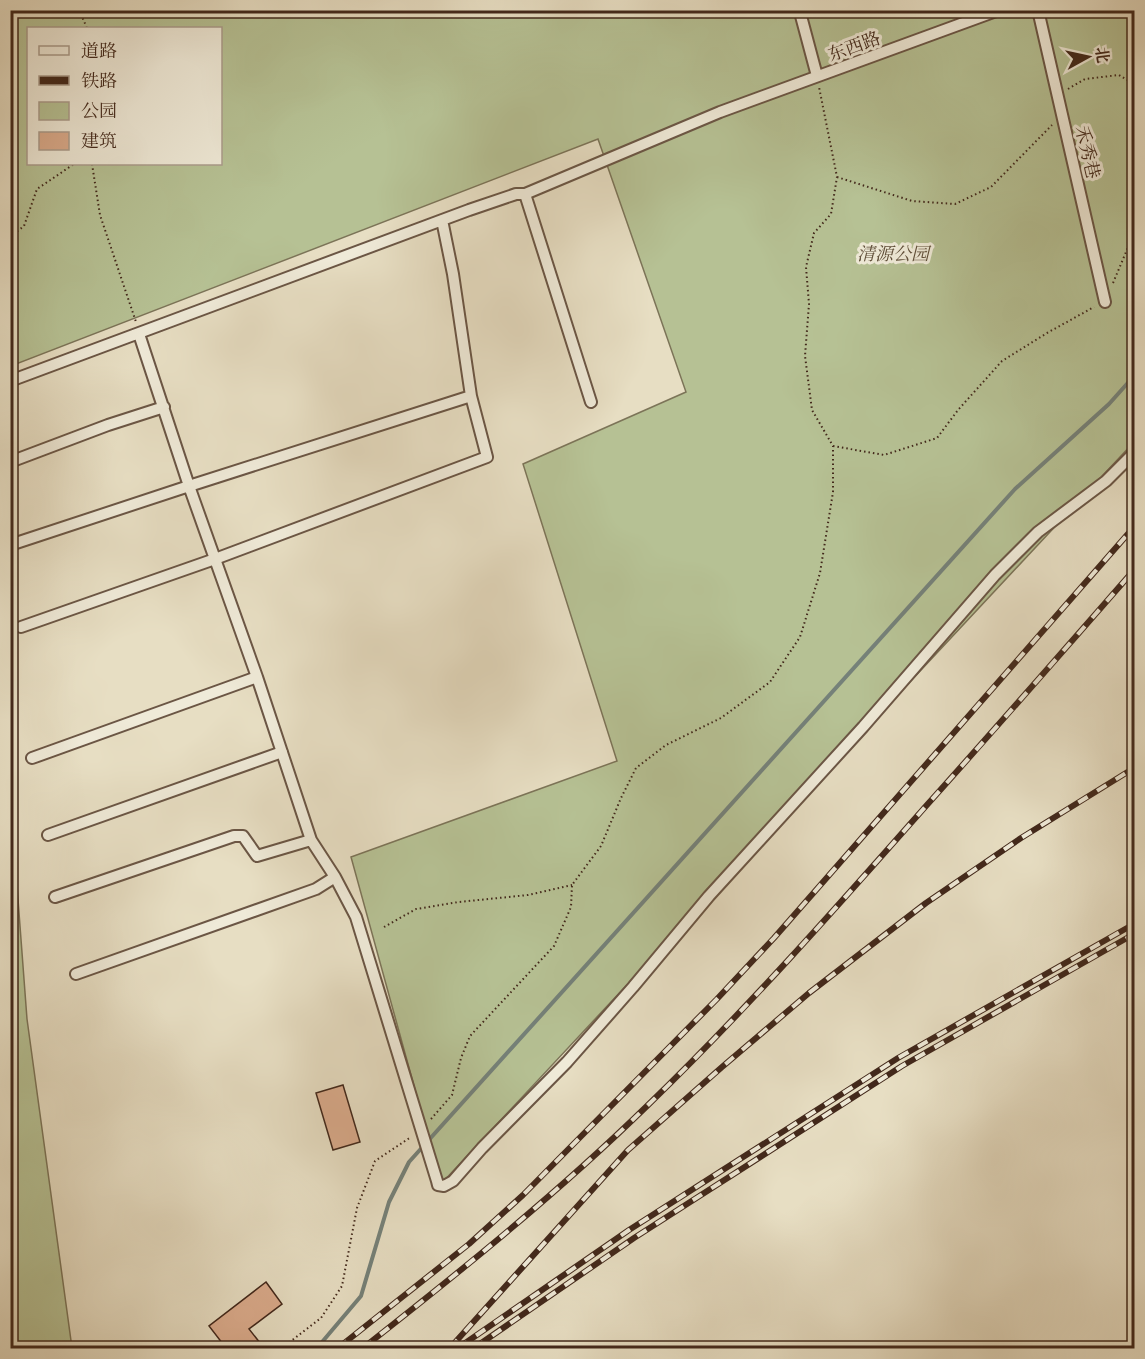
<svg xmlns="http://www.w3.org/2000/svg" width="1145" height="1359" viewBox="0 0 1145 1359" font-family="'Gentium Book Plus','Noto Serif SC',serif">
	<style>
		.green { fill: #b6c194; stroke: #7c7458; stroke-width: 1.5; fill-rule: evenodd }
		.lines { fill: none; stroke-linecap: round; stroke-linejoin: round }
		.stream { stroke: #758179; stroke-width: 4 }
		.building { fill: #daab8c; stroke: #42281b; stroke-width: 1.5 }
		.minor-casing { stroke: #6b5645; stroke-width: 14 }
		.path { stroke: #42281b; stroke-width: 2; stroke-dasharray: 1.5 3; stroke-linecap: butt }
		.minor { stroke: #efead8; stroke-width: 10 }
		.rail-casing { stroke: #42281b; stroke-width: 6 }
		.rail { stroke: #efead8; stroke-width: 4; stroke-dasharray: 11; stroke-linecap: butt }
		.labels { text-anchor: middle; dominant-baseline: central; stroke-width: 6; stroke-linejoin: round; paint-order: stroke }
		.street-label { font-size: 18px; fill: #42281b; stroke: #efead8 }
		.park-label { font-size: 18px; font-style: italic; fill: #5f4e39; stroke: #efead8 }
	</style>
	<rect width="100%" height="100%" fill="#e7dec3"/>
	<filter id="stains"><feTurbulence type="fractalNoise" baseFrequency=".00333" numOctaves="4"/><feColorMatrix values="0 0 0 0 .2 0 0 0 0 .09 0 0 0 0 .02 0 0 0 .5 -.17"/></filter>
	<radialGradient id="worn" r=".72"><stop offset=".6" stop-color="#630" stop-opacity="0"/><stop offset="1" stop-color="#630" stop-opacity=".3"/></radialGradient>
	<path class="green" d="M 11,11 L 1134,11 L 1134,442 L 441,1184 L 351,857 L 617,761 L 523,464 L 686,392 L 598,139 L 11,366 ZM 28,28 L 220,28 L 220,164 L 28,164 Z
		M 10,793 L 27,1019 L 72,1348 L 11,1348 Z"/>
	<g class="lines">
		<path class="stream" d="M 317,1348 L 361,1296 L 389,1202 L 409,1162 L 1015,489 L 1109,404 L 1134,376"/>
	</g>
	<path class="building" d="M 343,1085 L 360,1142 L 333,1150 L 316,1093 Z
		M 266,1282 L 282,1304 L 249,1329 L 264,1348 L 226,1348 L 209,1326 Z"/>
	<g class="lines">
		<g class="minor-casing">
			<path id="minor" d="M 803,10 L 801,16 L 817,76
				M 1038,10 L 1105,302
				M 525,194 L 591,402
				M 139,334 L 189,486 L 257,677 L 311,840 L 335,877 L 356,917 L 437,1181 L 438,1185 L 444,1186 L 453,1181 L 482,1148 L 567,1062 L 633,987 L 709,896 L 863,727 L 995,575 L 1038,532 L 1106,481 L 1134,453
				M 10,381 L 469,210 L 516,194 L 525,194 L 720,112 L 999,10
				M 10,462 L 108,425 L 164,407
				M 10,545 L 189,486 L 471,396
				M 21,627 L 215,559 L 487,457 L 471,396 L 453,274 L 442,220
				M 32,758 L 257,677
				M 48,835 L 282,752
				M 55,897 L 234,836 L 243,836 L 257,856 L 311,840
				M 76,974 L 316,889 L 335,877"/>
		</g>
		<path class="path" d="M 79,10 L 87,28
			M 1068,89 L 1085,79 L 1119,75 L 1134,84
			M 92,164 L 100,215 L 136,322
			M 837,177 L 912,201 L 955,204 L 991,187 L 1052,125
			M 10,237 L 24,226 L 37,189 L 74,164
			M 1113,283 L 1134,233
			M 833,446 L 884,455 L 937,438 L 958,410 L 1002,361 L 1047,333 L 1094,307
			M 384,927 L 416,909 L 459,902 L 528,895 L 572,885
			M 431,1119 L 452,1095 L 461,1058 L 470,1036 L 554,946 L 571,907 L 572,885 L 601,846 L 621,798 L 636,768 L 666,745 L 721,718 L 770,682 L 800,637 L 820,573 L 833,492 L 833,446 L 812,410 L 805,356 L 809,304 L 806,267 L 814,233 L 831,214 L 837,177 L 819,87
			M 282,1348 L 321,1318 L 342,1286 L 357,1208 L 375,1161 L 411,1137"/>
		<use href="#minor" class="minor"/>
		<g class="rail-casing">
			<path id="rail" d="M 338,1348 L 469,1244 L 523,1195 L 717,999 L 774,938 L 1134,527
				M 363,1348 C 461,1271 559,1192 648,1105 C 746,1010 836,908 926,806 C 996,728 1065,649 1134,570
				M 450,1348 L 628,1150 L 722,1067 L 809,993 L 926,903 L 1021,838 L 1134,768
				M 458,1348 L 629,1230 L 898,1058 L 1134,924
				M 474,1348 L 634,1238 L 902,1066 L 1134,934"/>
		</g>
		<use href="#rail" class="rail"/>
	</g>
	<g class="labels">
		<g class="street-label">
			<text transform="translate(854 46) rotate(-20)">东西路</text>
			<text transform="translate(1088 152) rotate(77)">禾秀巷</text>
		</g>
		<g class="park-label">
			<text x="893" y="253">清源公园</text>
		</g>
	</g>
	<rect width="1145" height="1359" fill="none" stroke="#e7dec3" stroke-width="36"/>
	<rect x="12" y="12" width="1121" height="1335" fill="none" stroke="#42281b" stroke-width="3"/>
	<rect x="18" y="18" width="1109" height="1323" fill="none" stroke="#42281b" stroke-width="1.5"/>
	<rect x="27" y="27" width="195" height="138" fill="#efead8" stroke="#aa9c8c" stroke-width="1.5"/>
	<rect x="39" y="46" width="30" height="9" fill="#efead8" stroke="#aa9c8c" stroke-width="1.5"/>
	<text x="81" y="57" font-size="18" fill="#42281b">道路</text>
	<rect x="39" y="76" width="30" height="9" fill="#42281b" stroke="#aa9c8c" stroke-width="1.5"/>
	<text x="81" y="87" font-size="18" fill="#42281b">铁路</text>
	<rect x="39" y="102" width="30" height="18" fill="#b6c194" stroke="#aa9c8c" stroke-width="1.5"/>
	<text x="81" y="117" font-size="18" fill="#42281b">公园</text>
	<rect x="39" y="132" width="30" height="18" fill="#daab8c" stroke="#aa9c8c" stroke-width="1.5"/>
	<text x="81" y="147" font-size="18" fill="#42281b">建筑</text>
	<g transform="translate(1088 57) rotate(82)" stroke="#efead8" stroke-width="4.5" paint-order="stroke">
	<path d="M0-4.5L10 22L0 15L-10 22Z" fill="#42281b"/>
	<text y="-9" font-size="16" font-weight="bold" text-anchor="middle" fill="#42281b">北</text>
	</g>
	<rect width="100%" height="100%" filter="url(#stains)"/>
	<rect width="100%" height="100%" fill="url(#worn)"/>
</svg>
